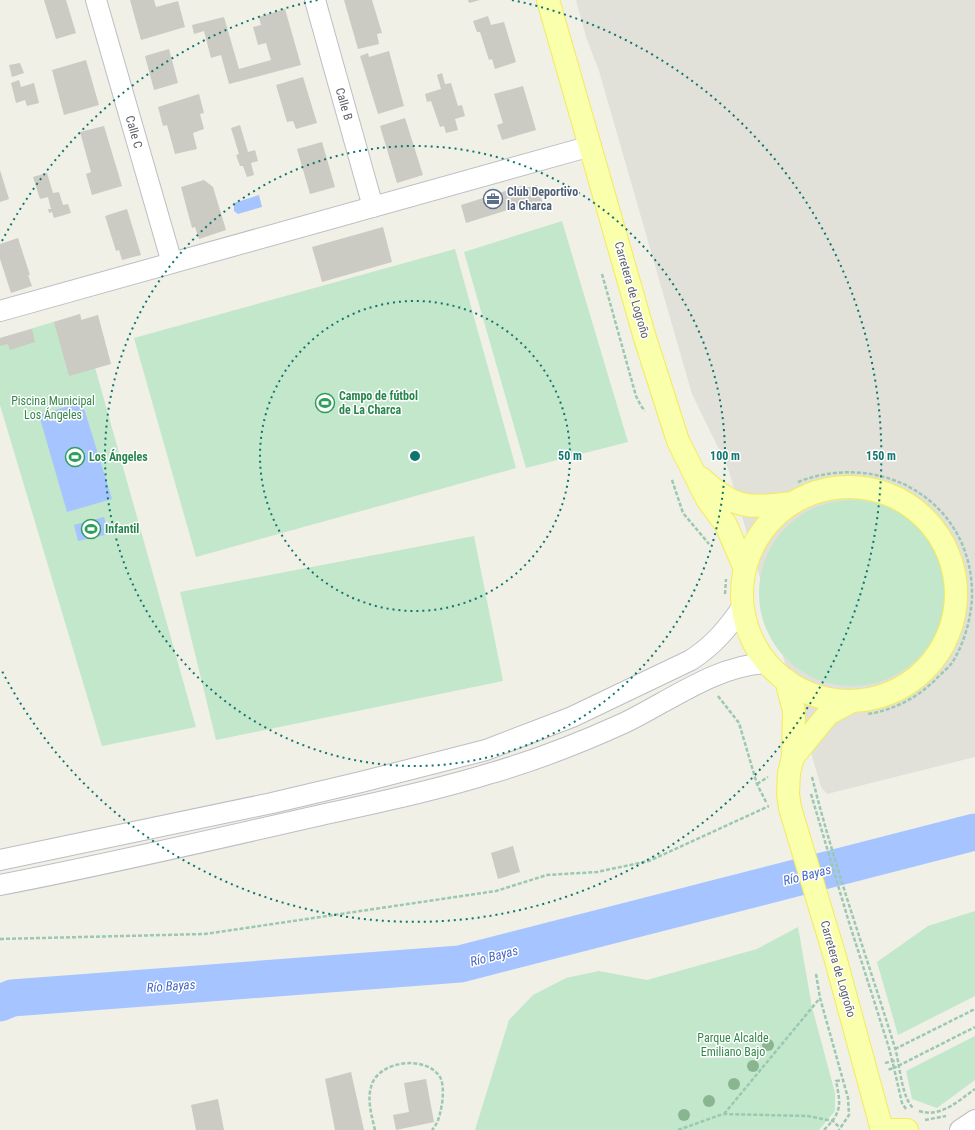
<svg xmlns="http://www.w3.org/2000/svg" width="975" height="1130" viewBox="0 0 975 1130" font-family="'Roboto Condensed',sans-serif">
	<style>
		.industrial { fill: #e1e1da }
		.green { fill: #c2e7cb }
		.water { fill: #a6c4ff }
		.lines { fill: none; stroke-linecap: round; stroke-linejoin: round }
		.river { stroke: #a6c4ff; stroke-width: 37 }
		.building { fill: #cbcac3 }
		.minor-casing { stroke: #bdbec4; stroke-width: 22 }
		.major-casing { stroke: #f3eb5b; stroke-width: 24 }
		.path { stroke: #9bc8b3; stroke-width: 2.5; stroke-dasharray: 4 2; stroke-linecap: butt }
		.minor { stroke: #fff; stroke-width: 20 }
		.major { stroke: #faffab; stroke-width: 22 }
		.tree { fill: #89b691 }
		.ring { fill: none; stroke: #0f766e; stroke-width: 2; stroke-dasharray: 2 4 }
		.labels { text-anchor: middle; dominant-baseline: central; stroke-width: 3; stroke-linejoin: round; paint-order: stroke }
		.street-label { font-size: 12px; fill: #5d5f66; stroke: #fff }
		.service-label { font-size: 12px; font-weight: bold; fill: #4e5e75; stroke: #fff; text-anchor: start }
		.leisure-label { font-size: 12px; font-weight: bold; fill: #27864d; stroke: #fff; text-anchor: start }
		.park-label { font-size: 12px; fill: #34864b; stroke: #fff }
		.water-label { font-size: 13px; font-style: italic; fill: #4667c5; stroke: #fff }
		.centre { fill: #0f766e; stroke: #fff; stroke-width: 2 }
		.ring-label { font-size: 12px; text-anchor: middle; font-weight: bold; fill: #0f766e; stroke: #fff; stroke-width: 3; stroke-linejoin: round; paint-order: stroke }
	</style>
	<rect width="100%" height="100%" fill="#f0f0e6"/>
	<path class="industrial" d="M 576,0 L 975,0 L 975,757 L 827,794 L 821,787 L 728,468 L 692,394 L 599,71 L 586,37 Z"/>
	<path class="green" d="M 562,221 L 628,442 L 526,468 L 464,252 Z
		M 455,249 L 516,468 L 196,557 L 134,338 Z
		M 80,314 L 196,727 L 102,746 L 0,405 L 0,338 Z
		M759 593a93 93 0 1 1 186 0a93 93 0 1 1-186 0Z
		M 474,536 L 503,681 L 216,740 L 180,592 Z
		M 975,911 L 975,996 L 898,1035 L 877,962 L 928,926 Z
		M 798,927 L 812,1007 L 835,1093 L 835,1111 L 819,1130 L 475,1130 L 509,1020 L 533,995 L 566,978 L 599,971 L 647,980 L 757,949 Z
		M 975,1036 L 975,1080 L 937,1108 L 912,1099 L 906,1071 Z"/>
	<path class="water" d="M 259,195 L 262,207 L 238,214 L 234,211 L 234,203 Z
		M 82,402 L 112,499 L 67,512 L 39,415 Z
		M 104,517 L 109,534 L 78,541 L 74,525 Z"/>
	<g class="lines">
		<path class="river" d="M 0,1003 L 12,998 L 460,964 L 975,832"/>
	</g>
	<path class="building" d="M 44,0 L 66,0 L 76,33 L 56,39 Z
		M 130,0 L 154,0 L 156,7 L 178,1 L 185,27 L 141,40 Z
		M 344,0 L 372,0 L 382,33 L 377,34 L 379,44 L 358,49 Z
		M 468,0 L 480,0 L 469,3 Z
		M 285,9 L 301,65 L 229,84 L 221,55 L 211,58 L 204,31 L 194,34 L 192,25 L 224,17 L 239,69 L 271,60 L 266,43 L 258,45 L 253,27 L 261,25 L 259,17 Z
		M 488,16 L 491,25 L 504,22 L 516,62 L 495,69 L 492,59 L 489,60 L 480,32 L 477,32 L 473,21 Z
		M 169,49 L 178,83 L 154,90 L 145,56 Z
		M 389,51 L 404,106 L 378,114 L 360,56 L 368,53 L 369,57 Z
		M 86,60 L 99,105 L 64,115 L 52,70 Z
		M 20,63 L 24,73 L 12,77 L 9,65 Z
		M 442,73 L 445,84 L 451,83 L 458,106 L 462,105 L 465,116 L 455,119 L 458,130 L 446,133 L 444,126 L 440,127 L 431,101 L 427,102 L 425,94 L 441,89 L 437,75 Z
		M 303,77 L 317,123 L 296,129 L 293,121 L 287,122 L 276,85 Z
		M 19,80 L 21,87 L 34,83 L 39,103 L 27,106 L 25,100 L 16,103 L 11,83 Z
		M 523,86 L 536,130 L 502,140 L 497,125 L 503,123 L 494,94 Z
		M 199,94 L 204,113 L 200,114 L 204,129 L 193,133 L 197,149 L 175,154 L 167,125 L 163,126 L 158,107 Z
		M 405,118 L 423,175 L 397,183 L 380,126 Z
		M 240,125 L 248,152 L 255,150 L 258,161 L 251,163 L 254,175 L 247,177 L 243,166 L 240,166 L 236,155 L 239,154 L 231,128 Z
		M 104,126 L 122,186 L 92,195 L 86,174 L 91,172 L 80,132 Z
		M 322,142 L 335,187 L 310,194 L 297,149 Z
		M 0,170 L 9,199 L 0,202 Z
		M 47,173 L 53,193 L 59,192 L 63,205 L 68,204 L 71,213 L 54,218 L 52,212 L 49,213 L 48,209 L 51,209 L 48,197 L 40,199 L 33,177 Z
		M 204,180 L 213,187 L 226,230 L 199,239 L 195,227 L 192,228 L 181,187 Z
		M 524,185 L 525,188 L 537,185 L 543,204 L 531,208 L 530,203 L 466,223 L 461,205 Z
		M 127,209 L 141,255 L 122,260 L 119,250 L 116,251 L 105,216 Z
		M 383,227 L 392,262 L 322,282 L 312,247 Z
		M 18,238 L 30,275 L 28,275 L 32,286 L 11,293 L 0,259 L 0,244 Z
		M 80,314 L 81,320 L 98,315 L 111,364 L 69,376 L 54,322 Z
		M 32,329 L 35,342 L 10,350 L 8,344 L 0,346 L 0,338 Z
		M 513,846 L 520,872 L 498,879 L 491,853 Z
		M 351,1072 L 364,1130 L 335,1130 L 325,1079 Z
		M 426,1079 L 434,1122 L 396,1130 L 393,1115 L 409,1112 L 404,1083 Z
		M 218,1099 L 224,1130 L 196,1130 L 191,1105 Z"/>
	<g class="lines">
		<g class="minor-casing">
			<path id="minor" d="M 96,0 L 172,263
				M 315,0 L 373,207
				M 0,311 L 591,146
				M 0,860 L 272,803 L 361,782 L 486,750 L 572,717 L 691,660 C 714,645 728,628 743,606
				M 0,885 C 104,865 208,841 312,817 C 370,804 430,792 488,774 C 534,761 580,743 624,723 C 668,702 718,664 768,663
				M 960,1130 L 975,1120"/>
		</g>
		<g class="major-casing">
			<path id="major" d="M 548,0 L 645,338 L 678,441 L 707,499 L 726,525 L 745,569
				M 701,478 C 736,510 748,508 793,503
				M742 594a107 107 0 1 1 214 0a107 107 0 1 1-214 0Z
				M 786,680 L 794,711 L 793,757 L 789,773 L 788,794 L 790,808 L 835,957 L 882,1130
				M 793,757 L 828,714 L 852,701
				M 885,1130 L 907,1130"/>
		</g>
		<path class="path" d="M 602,274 L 636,396 L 641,406 L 645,411
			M 672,480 L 683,513 L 709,544
			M 798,482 C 883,449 974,503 972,597 C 971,619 964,644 952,663 C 948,668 942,673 937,678 C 919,697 894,710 868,714
			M 725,594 L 726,579
			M 718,696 L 739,723 L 757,784 L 767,804
			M 812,777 C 835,869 867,957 895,1048 C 900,1064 901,1096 913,1108
			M 757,784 L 768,777
			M 811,794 L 848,919 L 889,1048 L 894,1068 L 887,1070
			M 0,939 L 205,934 L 496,891 L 547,875 L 597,872 L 649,861 L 769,806
			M 816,974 L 820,998 L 848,1098 L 849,1115 L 839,1130
			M 895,1049 L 975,1009
			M 885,1063 L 898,1060
			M 906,1109 L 902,1103 L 894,1068 L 975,1027
			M 919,1111 C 941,1118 958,1101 975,1089
			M 724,1114 L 820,998
			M 925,1120 L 946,1116
			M 375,1130 C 372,1117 367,1101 371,1087 C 377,1061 425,1054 440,1077 C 444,1084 443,1097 442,1104 C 440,1114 439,1122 432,1130
			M 678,1130 L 723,1114 L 808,1116 L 833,1121 L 840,1128
			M 824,1130 C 842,1112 841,1105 836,1081 L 843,1080"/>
		<use href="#minor" class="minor"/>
		<use href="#major" class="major"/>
	</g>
	<g class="tree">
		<circle cx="768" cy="1045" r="6"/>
		<circle cx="753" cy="1066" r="6"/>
		<circle cx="734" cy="1084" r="6"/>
		<circle cx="709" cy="1101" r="6"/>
		<circle cx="684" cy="1115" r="6"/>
	</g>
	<g class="ring">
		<circle cx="415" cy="456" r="155"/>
		<circle cx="415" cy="456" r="310"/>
		<path d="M2 241A466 466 0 0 1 318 0M512 0A466 466 0 1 1 2 671"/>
	</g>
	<defs>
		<g id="office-ring" transform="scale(1)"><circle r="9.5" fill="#fff" stroke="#5c6f8a" stroke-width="1.5"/><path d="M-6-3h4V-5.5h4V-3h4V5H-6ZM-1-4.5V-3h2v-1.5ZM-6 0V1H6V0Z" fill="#5c6f8a"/></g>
		<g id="stadium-ring" transform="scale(1)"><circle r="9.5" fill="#fff" stroke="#2e9e5b" stroke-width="1.5"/><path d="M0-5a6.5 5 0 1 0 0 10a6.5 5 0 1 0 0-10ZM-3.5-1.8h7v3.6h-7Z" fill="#2e9e5b"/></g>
	</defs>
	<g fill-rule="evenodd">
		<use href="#office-ring" x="493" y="199"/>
		<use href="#stadium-ring" x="325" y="403"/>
		<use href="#stadium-ring" x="75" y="457"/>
		<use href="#stadium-ring" x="91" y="529"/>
	</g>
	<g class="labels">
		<g class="street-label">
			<text transform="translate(344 104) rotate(74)">Calle B</text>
			<text transform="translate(134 132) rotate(74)">Calle C</text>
			<text transform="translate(632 290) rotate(74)">Carretera de Logroño</text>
			<text transform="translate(838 969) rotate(74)">Carretera de Logroño</text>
		</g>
		<g class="service-label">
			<text x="507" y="192">Club Deportivo<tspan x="507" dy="14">la Charca</tspan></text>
		</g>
		<g class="leisure-label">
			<text x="339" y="396">Campo de fútbol<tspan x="339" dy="14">de La Charca</tspan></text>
			<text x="89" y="457">Los Ángeles</text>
			<text x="105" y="529">Infantil</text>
		</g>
		<g class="park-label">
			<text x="53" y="401">Piscina Municipal<tspan x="53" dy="14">Los Ángeles</tspan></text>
			<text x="733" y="1038">Parque Alcalde<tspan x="733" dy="14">Emiliano Bajo</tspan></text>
		</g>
		<g class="water-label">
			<text transform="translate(807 875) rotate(-14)">Río Bayas</text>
			<text transform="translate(494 956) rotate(-14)">Río Bayas</text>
			<text transform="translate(171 986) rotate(-4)">Río Bayas</text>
		</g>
	</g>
	<circle cx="415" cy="456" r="6" class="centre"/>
	<g class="ring-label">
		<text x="570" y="460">50 m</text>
		<text x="725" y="460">100 m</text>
		<text x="881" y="460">150 m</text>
	</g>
</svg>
